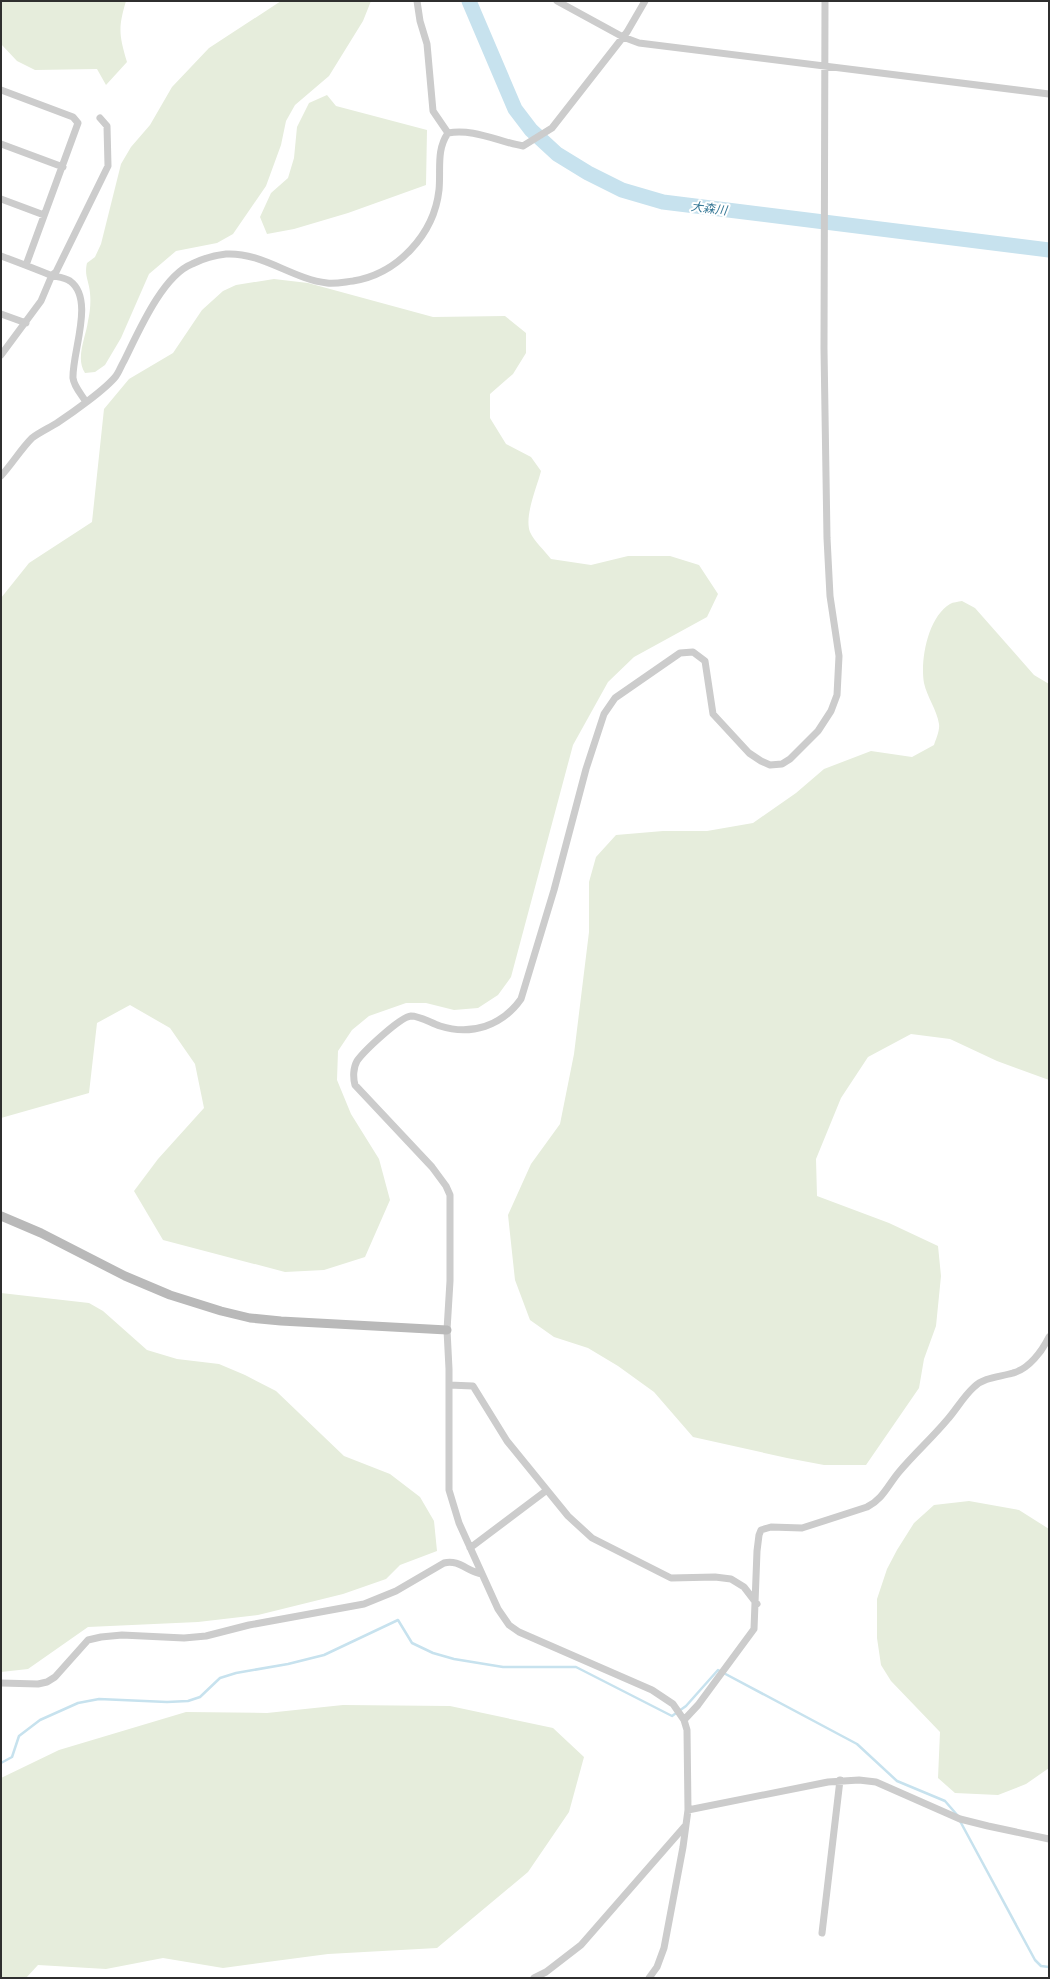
<svg xmlns="http://www.w3.org/2000/svg" width="1050" height="1979" viewBox="0 0 1050 1979" font-family="'PT Sans','Noto Sans JP',sans-serif">
	<style>
		.green { fill: #e6eddc }
		.lines { fill: none; stroke-linecap: round; stroke-linejoin: round }
		.stream { stroke: #c7e2ee; stroke-width: 2.5 }
		.river { stroke: #c7e2ee; stroke-width: 15 }
		.street { stroke: #ccc; stroke-width: 7 }
		.secondary { stroke: #b9b9b9; stroke-width: 9 }
		.labels { text-anchor: middle; dominant-baseline: central; stroke-width: 4; stroke-linejoin: round; paint-order: stroke }
		.water-label { font-size: 12px; font-style: italic; fill: #377997; stroke: #fff }
	</style>
	<rect width="100%" height="100%" fill="#fff"/>
	<path class="green" d="M 1,1 L 126,1 C 118,28 119,35 127,62 L 106,85 L 97,69 L 35,70 L 17,61 L 1,44 Z
		M 281,1 L 371,1 L 363,21 L 329,76 L 295,105 L 286,121 L 281,145 L 266,186 L 233,234 L 217,243 L 176,251 L 149,274 L 121,338 L 105,365 L 95,372 L 85,373 C 75,358 86,337 88,321 C 90,312 91,302 90,293 C 89,280 84,276 87,263 L 95,257 L 101,244 L 121,164 L 131,147 L 150,125 L 172,87 L 209,48 Z
		M 327,95 L 336,106 L 427,130 L 426,185 L 348,213 L 294,229 L 267,234 L 260,217 L 271,193 L 288,178 L 294,158 L 297,127 L 309,103 Z
		M 274,279 L 308,283 L 433,317 L 505,316 L 526,333 L 526,353 L 513,374 L 490,394 L 490,418 L 506,444 L 531,457 L 541,471 C 537,487 524,516 530,532 C 534,541 545,551 551,559 L 591,565 L 628,556 L 670,556 L 699,565 L 718,594 L 707,617 L 634,657 L 608,682 L 573,745 L 511,977 L 498,995 L 478,1008 L 454,1010 L 426,1003 L 406,1003 L 369,1016 L 352,1030 L 338,1051 L 337,1080 L 351,1114 L 379,1159 L 390,1200 L 365,1257 L 324,1270 L 285,1272 L 163,1240 L 134,1191 L 158,1159 L 204,1108 L 195,1064 L 170,1028 L 130,1005 L 97,1023 L 89,1093 L 1,1118 L 1,598 L 29,563 L 92,522 L 104,409 L 129,379 L 173,353 L 202,310 L 223,291 L 236,285 Z
		M 962,601 L 975,608 L 1034,675 L 1049,684 L 1049,1080 L 997,1061 L 950,1039 L 911,1034 L 868,1057 L 841,1098 L 816,1159 L 817,1196 L 889,1223 L 938,1246 L 941,1276 L 936,1326 L 924,1359 L 919,1388 L 866,1465 L 824,1465 L 787,1458 L 693,1437 L 654,1392 L 618,1366 L 588,1348 L 554,1337 L 530,1320 L 515,1280 L 508,1215 L 531,1164 L 560,1124 L 574,1054 L 589,932 L 589,882 L 596,857 L 616,835 L 663,831 L 707,831 L 753,823 L 796,793 L 824,769 L 871,751 L 912,757 L 934,745 C 936,739 940,730 939,724 C 937,710 927,697 924,683 C 920,660 928,617 950,604 C 953,602 958,602 962,601 Z
		M 1,1293 L 89,1303 L 103,1311 L 147,1350 L 177,1359 L 219,1364 L 245,1375 L 276,1391 L 344,1456 L 390,1474 L 420,1497 L 434,1521 L 437,1551 L 400,1565 L 386,1579 L 343,1594 L 258,1615 L 198,1622 L 88,1627 L 28,1669 L 1,1672 Z
		M 969,1501 L 1019,1510 L 1049,1529 L 1049,1768 L 1026,1784 L 998,1795 L 955,1793 L 938,1778 L 940,1732 L 891,1681 L 881,1665 L 877,1638 L 877,1599 L 887,1569 L 897,1550 L 914,1523 L 934,1505 Z
		M 343,1705 L 450,1706 L 553,1728 L 584,1757 L 569,1812 L 528,1872 L 437,1948 L 328,1954 L 223,1968 L 163,1958 L 106,1969 L 38,1965 L 26,1978 L 1,1978 L 1,1778 L 59,1750 L 186,1712 L 267,1713 Z"/>
	<g class="lines">
		<path class="stream" d="M 1,1763 L 12,1757 L 19,1736 L 40,1720 L 78,1703 L 99,1699 L 167,1702 L 188,1701 L 200,1697 L 220,1678 L 236,1673 L 288,1664 L 324,1655 L 398,1620 L 412,1643 L 433,1653 L 454,1659 L 503,1667 L 576,1667 L 672,1716 L 686,1706 L 718,1670 L 857,1744 L 897,1781 L 945,1801 L 958,1816
			M 960,1821 L 1035,1960 L 1041,1966 L 1049,1967"/>
		<path class="river" d="M 469,1 L 515,109 L 531,130 L 557,154 L 588,173 L 622,190 L 663,202 L 1049,250"/>
		<path class="street" d="M 417,1 L 420,21 L 427,44 L 433,111 L 448,133
			M 557,1 L 623,37 L 639,43 L 1049,94
			M 1,90 L 73,117 L 78,123 L 26,265
			M 1,144 L 63,167
			M 1,199 L 44,215
			M 1,256 C 17,262 33,268 50,275 C 56,277 64,277 70,281 C 95,299 72,352 73,378 C 74,387 82,395 86,402
			M 1,314 L 26,323
			M 1,355 L 41,301 L 52,275 L 56,272 L 108,166 L 107,126 L 100,118
			M 1,476 C 12,464 21,449 32,438 C 40,432 49,428 57,423 C 72,413 106,389 116,376 C 119,372 121,366 124,361 C 138,333 162,276 192,264 C 202,259 215,255 226,254 C 262,252 292,279 327,283 C 336,284 344,282 353,281 C 397,274 434,235 439,190 C 441,170 436,150 448,133 C 473,128 499,142 523,146 L 552,128 L 627,32 L 645,1
			M 449,1385 L 473,1386 L 507,1441 L 568,1516 L 592,1538 L 671,1578 L 715,1577 L 731,1579 L 744,1587 L 757,1604
			M 470,1548 L 547,1490
			M 1,1683 L 38,1684 L 47,1682 L 55,1677 L 88,1640 L 101,1637 L 122,1635 L 184,1638 L 206,1636 L 249,1625 L 364,1604 L 396,1591 L 444,1563 C 459,1559 468,1572 482,1574
			M 684,1720 L 698,1705 L 754,1629 L 757,1551 L 759,1535 L 761,1530 L 771,1527 L 802,1528 L 867,1507 C 883,1499 888,1485 899,1472 C 914,1454 932,1438 947,1420 C 956,1410 963,1397 974,1387 C 984,1377 1000,1377 1013,1373 C 1029,1369 1042,1351 1049,1337
			M 688,1810 L 828,1782 L 859,1780 L 876,1782 L 960,1819 L 988,1826 L 1049,1839
			M 822,1933 L 840,1780
			M 534,1978 L 546,1972 L 581,1945 L 685,1826
			M 649,1978 L 657,1967 L 664,1948 L 683,1847 L 688,1810 L 687,1730 L 684,1720 L 673,1704 L 652,1690 L 519,1632 L 509,1625 L 498,1609 L 459,1523 L 449,1490 L 449,1369 L 447,1330 L 450,1281 L 450,1195 L 446,1186 L 432,1167 L 355,1085 C 353,1078 353,1068 357,1061 C 364,1051 400,1017 411,1016 C 420,1016 431,1023 440,1026 C 471,1036 502,1026 521,999 L 554,890 L 586,769 L 604,714 L 615,698 L 680,653 L 693,652 L 705,661 L 713,714 L 749,753 L 761,761 L 770,765 L 782,764 L 790,759 L 818,731 L 831,711 L 837,695 L 839,656 L 830,596 L 827,538 L 824,349 L 825,1"/>
		<path class="secondary" d="M 1,1216 L 41,1233 L 125,1276 L 170,1295 L 221,1311 L 250,1318 L 281,1321 L 447,1330"/>
	</g>
	<g class="labels">
		<g class="water-label">
			<text transform="translate(709 208) rotate(7)">大森川</text>
		</g>
	</g>
	<rect width="1050" height="1979" fill="none" stroke="#2f2f2f" stroke-width="4"/>
</svg>
